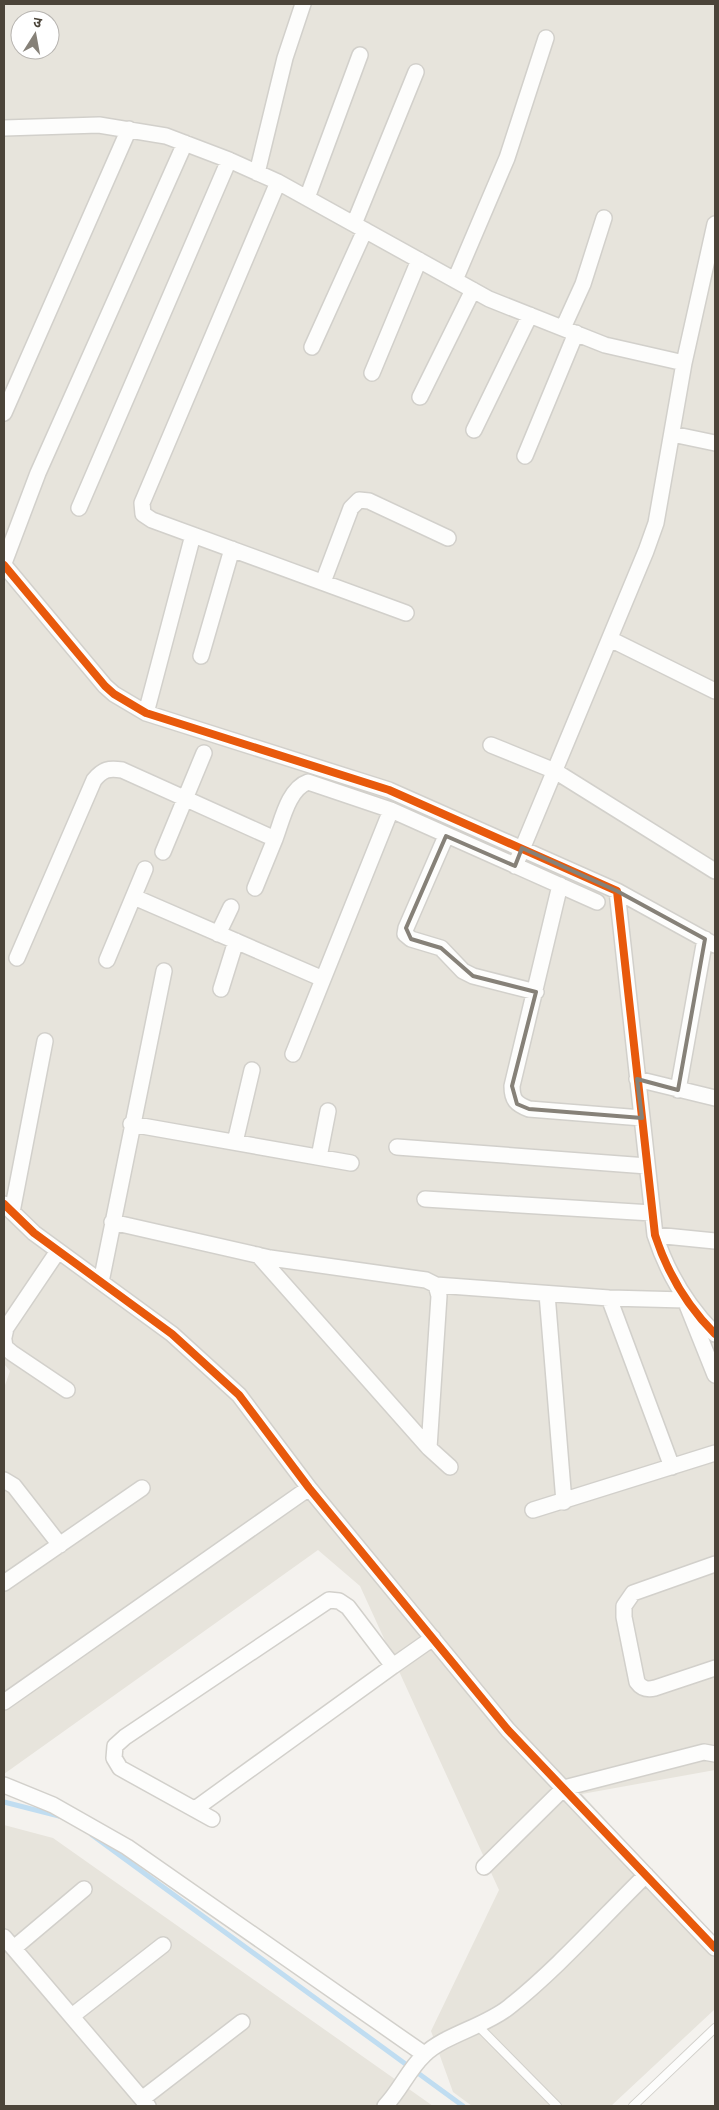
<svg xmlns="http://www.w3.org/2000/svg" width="719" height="2110" viewBox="0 0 719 2110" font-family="'Asap Condensed','Noto Sans Devanagari',sans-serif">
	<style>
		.residential { fill: #e7e4dc; fill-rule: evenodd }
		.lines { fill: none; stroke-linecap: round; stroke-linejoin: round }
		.stream { stroke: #c0ddf1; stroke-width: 5 }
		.service-casing { stroke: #d2d0cb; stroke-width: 10 }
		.minor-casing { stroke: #d2d0cb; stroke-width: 18 }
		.service { stroke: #fdfdfc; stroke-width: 8 }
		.minor { stroke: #fdfdfc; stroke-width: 15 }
		.cycleway-casing { stroke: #fff; stroke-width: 11 }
		.cycleway { stroke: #e8590c; stroke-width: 8 }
		.marked { fill: none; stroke: #868178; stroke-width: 4; stroke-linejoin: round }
	</style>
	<rect width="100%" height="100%" fill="#f4f2ee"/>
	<path class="residential" d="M 4,4 L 715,4 L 715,1770 L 582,1794 L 715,1940 L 715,2009 L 611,2106 L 472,2106 L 453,2092 L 431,2031 L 499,1890 L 360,1586 L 318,1550 L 4,1774 L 4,1388 L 10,1371 L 4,1364 ZM 20,20 L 50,20 L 50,50 L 20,50 Z
		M 4,1825 L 53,1838 L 433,2106 L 4,2106 Z"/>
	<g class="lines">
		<path class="stream" d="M 4,1802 L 59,1816
			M 92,1835 L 463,2106"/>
		<g class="service-casing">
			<path id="service" d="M 479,2027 L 557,2106
				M 633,2106 L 715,2028"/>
		</g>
		<g class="minor-casing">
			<path id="minor" d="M 4,128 L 99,125 L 166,136 L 229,160 L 278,182 L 489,299 L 605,345 L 684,363
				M 257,173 L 285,58 L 303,4
				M 278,182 L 142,503 L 143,514 L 152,520 L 406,613
				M 307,198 L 360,55
				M 354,224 L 416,72
				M 455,280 L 507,158 L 546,38
				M 563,328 L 583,284 L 604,218
				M 312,347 L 365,230
				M 372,373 L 419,260
				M 420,397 L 473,290
				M 4,413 L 129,129
				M 474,430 L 530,315
				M 672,434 L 715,443
				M 525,456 L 576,333
				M 79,508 L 229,160
				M 4,563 L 38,473 L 185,143
				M 4,565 L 105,686 L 114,694 L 146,713 L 389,790 L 617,891 L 655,1235 C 667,1272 687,1306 715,1334
				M 323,582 L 351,508 L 359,500 L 369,501 L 448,538
				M 610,639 L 715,691
				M 201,656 L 232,549
				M 146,713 L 193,535
				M 491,745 L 555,771 L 715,871
				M 446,836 L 406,928 L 405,934 L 411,939 L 441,948 L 463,971 L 473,976 L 536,992
				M 163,852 L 204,753
				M 515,866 L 646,551 L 656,523 L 684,363 L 715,224
				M 560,885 L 512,1086 C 512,1100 516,1104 529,1109 L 642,1118
				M 255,888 L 275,839
				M 617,891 L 715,945
				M 134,897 L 323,979
				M 218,934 L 231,907
				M 17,958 L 94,780 C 103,769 109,768 122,770 L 275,839 C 282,821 288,789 308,782 L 391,810
				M 107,960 L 145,869
				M 221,989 L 236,941
				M 293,1054 L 391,810 L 597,902
				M 637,1079 L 715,1098
				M 678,1090 L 705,939
				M 131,1124 L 351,1163
				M 235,1142 L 252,1070
				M 397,1147 L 647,1166
				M 319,1157 L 328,1111
				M 425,1199 L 652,1213
				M 4,1204 L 34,1233 L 172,1334 L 239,1395 L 309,1488 L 508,1730 L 715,1948
				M 12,1212 L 45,1041
				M 112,1222 L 270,1258 L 426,1280 L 436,1285 L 439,1296 L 429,1448
				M 655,1235 L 715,1241
				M 258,1255 L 429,1448 L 450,1467
				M 101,1282 L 164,971
				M 436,1285 L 609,1298 L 685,1300 L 715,1375
				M 547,1294 L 564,1502
				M 609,1298 L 672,1467
				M 4,1337 L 6,1328 L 58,1251
				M 4,1340 L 5,1347 L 12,1353 L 67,1390
				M 4,1480 L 14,1486 L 60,1545
				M 533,1510 L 715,1453
				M 715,1564 L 633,1593 L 624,1606 L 624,1617 L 637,1682 C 642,1689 647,1690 655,1688 L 715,1668
				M 4,1583 L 142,1488
				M 4,1702 L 309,1488
				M 4,1785 L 53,1805 L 127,1847 L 424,2054
				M 195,1809 L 393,1666
				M 212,1819 L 120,1768 L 114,1758 L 115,1746 L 125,1737 L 329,1600 L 339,1601 L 348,1607 L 393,1666 L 433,1638
				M 484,1867 L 564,1788 L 704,1752 L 715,1754
				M 4,1937 L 148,2106
				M 14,1948 L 84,1889
				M 72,2016 L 163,1945
				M 142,2099 L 242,2022
				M 385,2106 C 400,2091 408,2070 424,2055 C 444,2035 484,2027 509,2007 C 558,1968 601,1919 646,1875"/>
		</g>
		<use href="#service" class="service"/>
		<use href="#minor" class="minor"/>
		<g class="cycleway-casing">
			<path id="cycleway" d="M 4,565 L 105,686 L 114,694 L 146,713 L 389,790 L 617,891 L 655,1235 C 667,1272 687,1306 715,1334
				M 4,1204 L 34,1233 L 172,1334 L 239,1395 L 309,1488 L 508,1730 L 715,1948"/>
		</g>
		<use href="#cycleway" class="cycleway"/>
	</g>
	<path class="marked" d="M 446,836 L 515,866 L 522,848 L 617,891 L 705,939 L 678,1090 L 637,1079 L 642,1118 L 529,1109 L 517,1104 L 512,1086 L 536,992 L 473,976 L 441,948 L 411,939 L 406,928 Z"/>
	<rect width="719" height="2110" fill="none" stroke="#4b4439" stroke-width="10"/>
	<g transform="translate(35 35) rotate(11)"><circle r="24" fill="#ffffff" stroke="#b7b4b0"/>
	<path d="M0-4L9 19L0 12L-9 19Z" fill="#868178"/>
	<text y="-8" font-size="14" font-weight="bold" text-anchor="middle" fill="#4b4439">उ</text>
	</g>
</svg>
